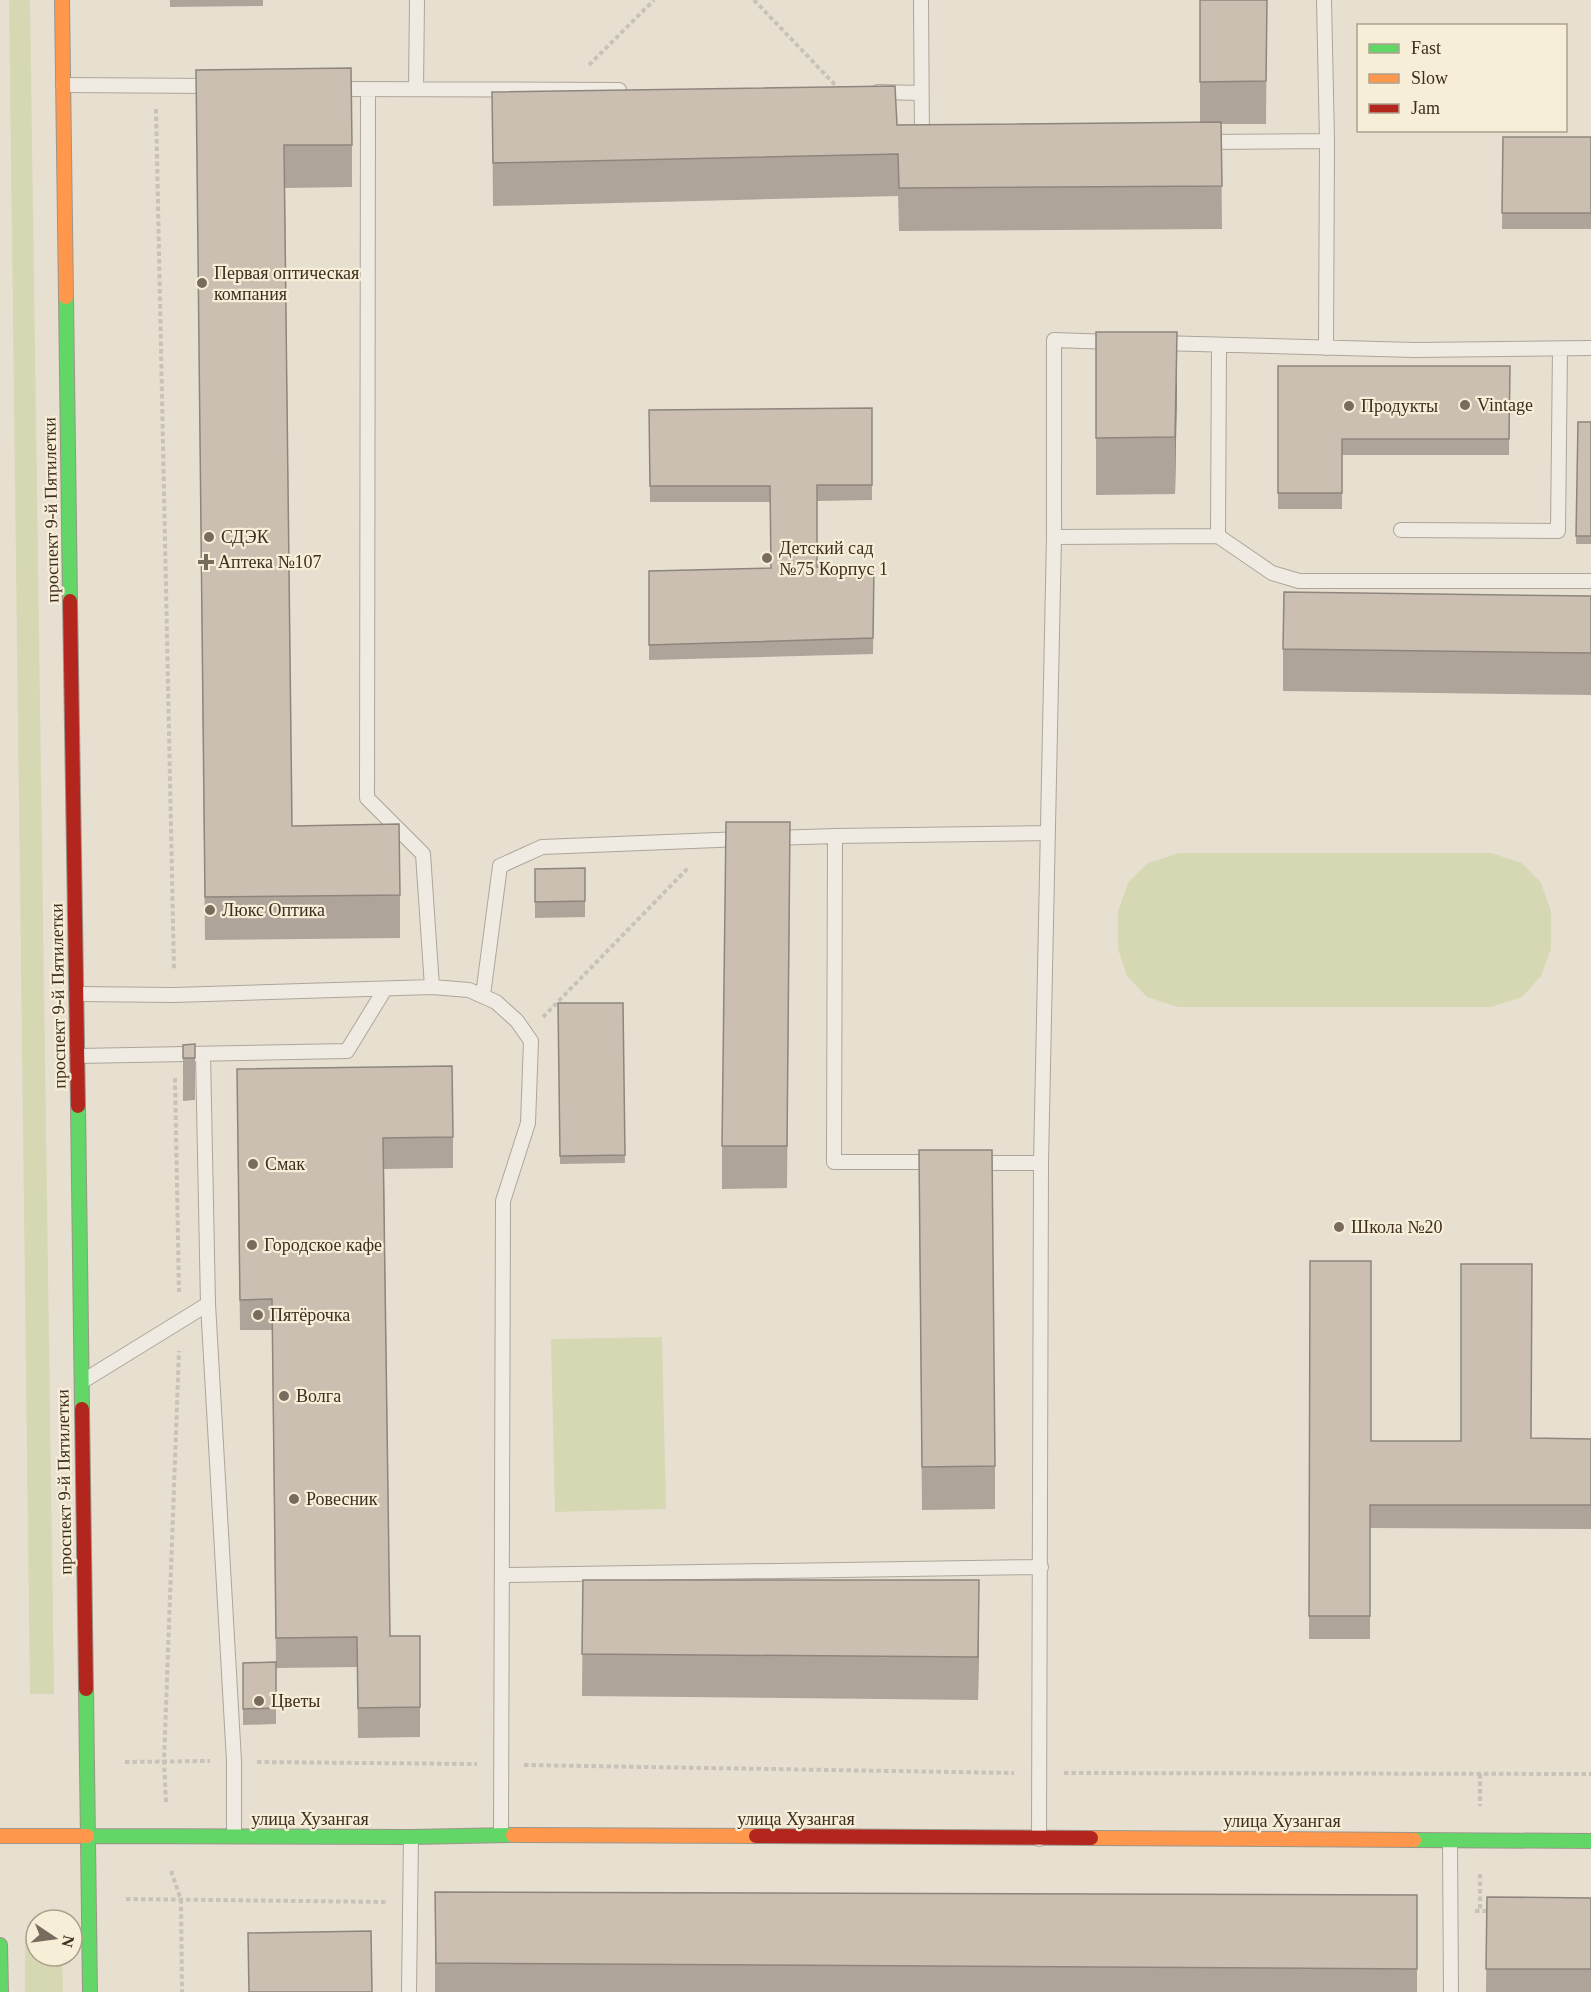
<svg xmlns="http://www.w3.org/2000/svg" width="1591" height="1992" viewBox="0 0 1591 1992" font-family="Georgia,serif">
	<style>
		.green { fill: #d6d7b3 }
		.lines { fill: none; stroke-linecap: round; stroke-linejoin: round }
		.lane-casing { stroke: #ada599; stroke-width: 16 }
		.fast-casing { stroke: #9c958a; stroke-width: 16 }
		.slow-casing { stroke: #9c958a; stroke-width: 16 }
		.jam-casing { stroke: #9c958a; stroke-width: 16 }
		.path { stroke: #c8c2b9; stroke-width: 4; stroke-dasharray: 4.5 3; stroke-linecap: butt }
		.lane { stroke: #efebe3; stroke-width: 14 }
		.fast { stroke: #63d668; stroke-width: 14 }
		.slow { stroke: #ff974d; stroke-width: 14 }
		.jam { stroke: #b3261e; stroke-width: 14 }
		.wall { fill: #afa499 }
		.shaded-wall { fill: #8e867d }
		.building { fill: #cbbfb2; stroke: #8e867d; stroke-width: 1.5 }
		.poi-dot { fill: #786c5e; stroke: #f7eed8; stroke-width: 2 }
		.labels { text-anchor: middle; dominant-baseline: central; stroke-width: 4.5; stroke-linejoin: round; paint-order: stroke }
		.poi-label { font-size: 18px; fill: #3d2e20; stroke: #f7eed8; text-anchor: start }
		.street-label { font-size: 18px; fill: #3d2e20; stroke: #f7eed8 }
	</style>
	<rect width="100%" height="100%" fill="#e7e0d1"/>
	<path class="green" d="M 9,0 L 30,0 L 54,1694 L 30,1694 Z
		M 1179,853 L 1491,853 L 1522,863 L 1541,883 L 1551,911 L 1551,949 L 1541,976 L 1522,997 L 1491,1007 L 1178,1007 L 1147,997 L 1127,976 L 1118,949 L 1118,911 L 1128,883 L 1148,863 Z
		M 662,1337 L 666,1509 L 555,1512 L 551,1339 Z
		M 36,1935 L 36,1956 L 62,1956 L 63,1992 L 25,1992 L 25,1936 Z"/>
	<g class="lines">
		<g class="lane-casing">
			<path id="lane" d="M 921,0 L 922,142
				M 1324,0 L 1327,141 L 1326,348
				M 63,85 L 214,86
				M 335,89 L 619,90
				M 416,89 L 417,0
				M 368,90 L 367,798 L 423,854 L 432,987 L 469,990 L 496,1002 L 517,1021 L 531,1041 L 528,1123 L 503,1201 L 501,1835
				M 878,92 L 921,93
				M 1204,142 L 1327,141
				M 1159,343 L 1415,350 L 1591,348
				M 1401,530 L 1558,531 L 1560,349
				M 1218,536 L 1272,573 L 1299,581 L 1591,581
				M 1054,537 L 1218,536 L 1219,345
				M 835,836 L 1048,833
				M 773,838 L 835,836 L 834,1162 L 937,1162
				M 76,994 L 174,995 L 432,987
				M 483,995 L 500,866 L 542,847 L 742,839
				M 77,1056 L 347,1051 L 385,989
				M 974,1163 L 1041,1163
				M 208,1304 L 234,1761 L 234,1836
				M 83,1381 L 208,1304 L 203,1054
				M 502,1575 L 1041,1567
				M 1039,1839 L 1041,1163 L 1054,537 L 1054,340 L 1113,342
				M 1450,1841 L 1451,1992
				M 409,1992 L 411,1837"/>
		</g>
		<g class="fast-casing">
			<path id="fast" d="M 66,297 L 70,601
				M 78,1106 L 82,1409
				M 86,1689 L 90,1992
				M 87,1836 L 411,1837 L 513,1835
				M 1414,1840 L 1591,1841
				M 0,1945 L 1,1992"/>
		</g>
		<g class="slow-casing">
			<path id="slow" d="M 62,0 L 66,297
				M 513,1835 L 756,1836
				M 0,1836 L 87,1836
				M 1091,1838 L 1414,1840"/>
		</g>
		<g class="jam-casing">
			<path id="jam" d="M 70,601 L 78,1106
				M 82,1409 L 86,1689
				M 756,1836 L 1091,1838"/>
		</g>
		<path class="path" d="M 754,0 L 839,89
			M 589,65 L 654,0
			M 156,109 L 174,971
			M 543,1017 L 689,867
			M 175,1078 L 179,1292
			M 125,1762 L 210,1761
			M 257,1762 L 477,1764
			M 524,1765 L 1014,1773
			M 1064,1773 L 1591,1774
			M 1480,1774 L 1480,1806
			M 166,1802 L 164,1761 L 179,1351
			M 171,1871 L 181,1900 L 182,1992
			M 1480,1874 L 1480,1911
			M 126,1899 L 387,1902
			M 1475,1911 L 1491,1911"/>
		<use href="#lane" class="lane"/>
		<use href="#fast" class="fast"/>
		<use href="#slow" class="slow"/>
		<use href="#jam" class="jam"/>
	</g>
	<path class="wall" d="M 170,0 L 263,0 L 263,6 L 170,7 Z
		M 1200,0 L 1267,0 L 1266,124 L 1221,124 L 1222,229 L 899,231 L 898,196 L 493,206 L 492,92 L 897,125 L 1200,122 Z
		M 196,70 L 352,145 L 352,187 L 285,188 L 292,826 L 400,895 L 400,938 L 205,940 Z
		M 1503,137 L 1591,137 L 1591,229 L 1502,229 Z
		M 1096,332 L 1177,388 L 1175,494 L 1096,495 Z
		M 1278,366 L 1510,366 L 1509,455 L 1342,455 L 1342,509 L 1278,509 Z
		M 872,408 L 872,500 L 817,501 L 817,567 L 874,566 L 873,654 L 649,660 L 649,571 L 771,568 L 770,502 L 650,502 L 649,410 Z
		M 1578,422 L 1591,422 L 1591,544 L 1576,544 Z
		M 1591,596 L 1591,695 L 1283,691 L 1283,649 Z
		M 790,865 L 787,1188 L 722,1189 L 722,1146 Z
		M 585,868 L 585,917 L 535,918 L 535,869 Z
		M 558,1003 L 623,1003 L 625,1163 L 560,1164 Z
		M 195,1044 L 195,1100 L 183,1101 L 183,1045 Z
		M 237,1099 L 453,1137 L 453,1168 L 384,1169 L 390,1636 L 420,1636 L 420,1737 L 358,1738 L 357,1667 L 276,1668 L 272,1330 L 240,1330 Z
		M 919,1193 L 995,1466 L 995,1509 L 922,1510 Z
		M 1310,1261 L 1371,1441 L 1461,1441 L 1532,1438 L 1591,1439 L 1591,1529 L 1370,1528 L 1370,1639 L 1309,1639 Z
		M 583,1580 L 979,1623 L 978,1700 L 582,1696 Z
		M 276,1662 L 276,1724 L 243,1725 L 243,1663 Z
		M 435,1892 L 1417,1895 L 1417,1992 L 435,1992 Z
		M 1487,1897 L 1591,1898 L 1591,1992 L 1486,1992 Z"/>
	<path class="shaded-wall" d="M 1177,332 L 1177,388 L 1175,494 L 1175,437 Z
		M 979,1580 L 979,1623 L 978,1700 L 978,1657 Z"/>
	<path class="building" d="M 1200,0 L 1267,0 L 1266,81 L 1200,82 Z
		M 351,68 L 352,145 L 284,145 L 292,826 L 399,824 L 400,895 L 205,897 L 196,70 Z
		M 895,86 L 897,125 L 1221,122 L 1222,186 L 899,188 L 898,154 L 493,163 L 492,92 Z
		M 1503,137 L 1591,137 L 1591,213 L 1502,213 Z
		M 1096,332 L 1177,332 L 1175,437 L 1096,438 Z
		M 1278,366 L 1510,366 L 1509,439 L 1342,439 L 1342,493 L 1278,493 Z
		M 872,408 L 872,485 L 817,485 L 817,567 L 874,566 L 873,638 L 649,645 L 649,571 L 771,568 L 770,486 L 650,486 L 649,410 Z
		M 1578,422 L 1591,422 L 1591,536 L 1576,536 Z
		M 1284,592 L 1591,596 L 1591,653 L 1283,649 Z
		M 726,822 L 790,822 L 787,1146 L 722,1146 Z
		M 585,868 L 585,901 L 535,902 L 535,869 Z
		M 558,1003 L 623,1003 L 625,1155 L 560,1156 Z
		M 195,1044 L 195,1058 L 183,1058 L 183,1045 Z
		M 452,1066 L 453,1137 L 383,1138 L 390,1636 L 420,1636 L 420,1707 L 358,1708 L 357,1637 L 276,1638 L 272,1299 L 240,1300 L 237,1069 Z
		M 919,1150 L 992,1150 L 995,1466 L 922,1467 Z
		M 1310,1261 L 1371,1261 L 1371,1441 L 1461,1441 L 1461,1264 L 1532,1264 L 1531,1438 L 1591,1439 L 1591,1505 L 1370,1505 L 1370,1616 L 1309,1616 Z
		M 583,1580 L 979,1580 L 978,1657 L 582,1654 Z
		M 276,1662 L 276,1708 L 243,1709 L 243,1663 Z
		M 435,1892 L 1417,1895 L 1417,1969 L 436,1963 Z
		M 1487,1897 L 1591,1898 L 1591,1969 L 1486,1969 Z
		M 371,1931 L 372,1992 L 249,1992 L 248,1933 Z"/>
	<g class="poi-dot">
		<circle cx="202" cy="283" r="6"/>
		<circle cx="1465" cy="405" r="6"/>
		<circle cx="1349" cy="406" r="6"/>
		<circle cx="209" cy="537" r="6"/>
		<circle cx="767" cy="558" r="6"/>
		<path d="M203 553h6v6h6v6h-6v6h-6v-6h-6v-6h6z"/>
		<circle cx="210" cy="910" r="6"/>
		<circle cx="253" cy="1164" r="6"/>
		<circle cx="1339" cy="1227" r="6"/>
		<circle cx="252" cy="1245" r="6"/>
		<circle cx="258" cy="1315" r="6"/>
		<circle cx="284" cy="1396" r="6"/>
		<circle cx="294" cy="1499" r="6"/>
		<circle cx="259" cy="1701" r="6"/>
	</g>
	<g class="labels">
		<g class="poi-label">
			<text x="214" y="273">Первая оптическая<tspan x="214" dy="21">компания</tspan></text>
			<text x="1477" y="405">Vintage</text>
			<text x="1361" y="406">Продукты</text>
			<text x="221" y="537">СДЭК</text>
			<text x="779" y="548">Детский сад<tspan x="779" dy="21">№75 Корпус 1</tspan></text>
			<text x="218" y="562">Аптека №107</text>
			<text x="222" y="910">Люкс Оптика</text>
			<text x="265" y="1164">Смак</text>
			<text x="1351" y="1227">Школа №20</text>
			<text x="264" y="1245">Городское кафе</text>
			<text x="270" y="1315">Пятёрочка</text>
			<text x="296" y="1396">Волга</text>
			<text x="306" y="1499">Ровесник</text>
			<text x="271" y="1701">Цветы</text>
		</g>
		<g class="street-label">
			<text transform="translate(51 510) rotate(-91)">проспект 9-й Пятилетки</text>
			<text transform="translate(58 996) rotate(-91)">проспект 9-й Пятилетки</text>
			<text transform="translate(64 1482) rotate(-91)">проспект 9-й Пятилетки</text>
			<text x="310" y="1819">улица Хузангая</text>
			<text x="796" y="1819">улица Хузангая</text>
			<text x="1282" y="1821">улица Хузангая</text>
		</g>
	</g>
	<rect x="1357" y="24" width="210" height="108" fill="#f7eed8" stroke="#ada18e" stroke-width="1.5"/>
	<rect x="1369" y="44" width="30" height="9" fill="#63d668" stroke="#ada18e" stroke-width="1.5"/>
	<text x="1411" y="54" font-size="18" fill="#3d2e20">Fast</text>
	<rect x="1369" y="74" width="30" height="9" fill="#ff974d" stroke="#ada18e" stroke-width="1.5"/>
	<text x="1411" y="84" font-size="18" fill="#3d2e20">Slow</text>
	<rect x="1369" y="104" width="30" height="9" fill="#b3261e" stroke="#ada18e" stroke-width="1.5"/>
	<text x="1411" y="114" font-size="18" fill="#3d2e20">Jam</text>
	<g transform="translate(54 1938) rotate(103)"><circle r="28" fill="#f7eed8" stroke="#ada18e" stroke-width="1.5"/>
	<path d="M0-4.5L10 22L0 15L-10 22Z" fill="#786c5e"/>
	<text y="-9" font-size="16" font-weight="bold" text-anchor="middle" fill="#3d2e20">N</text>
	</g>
</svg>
